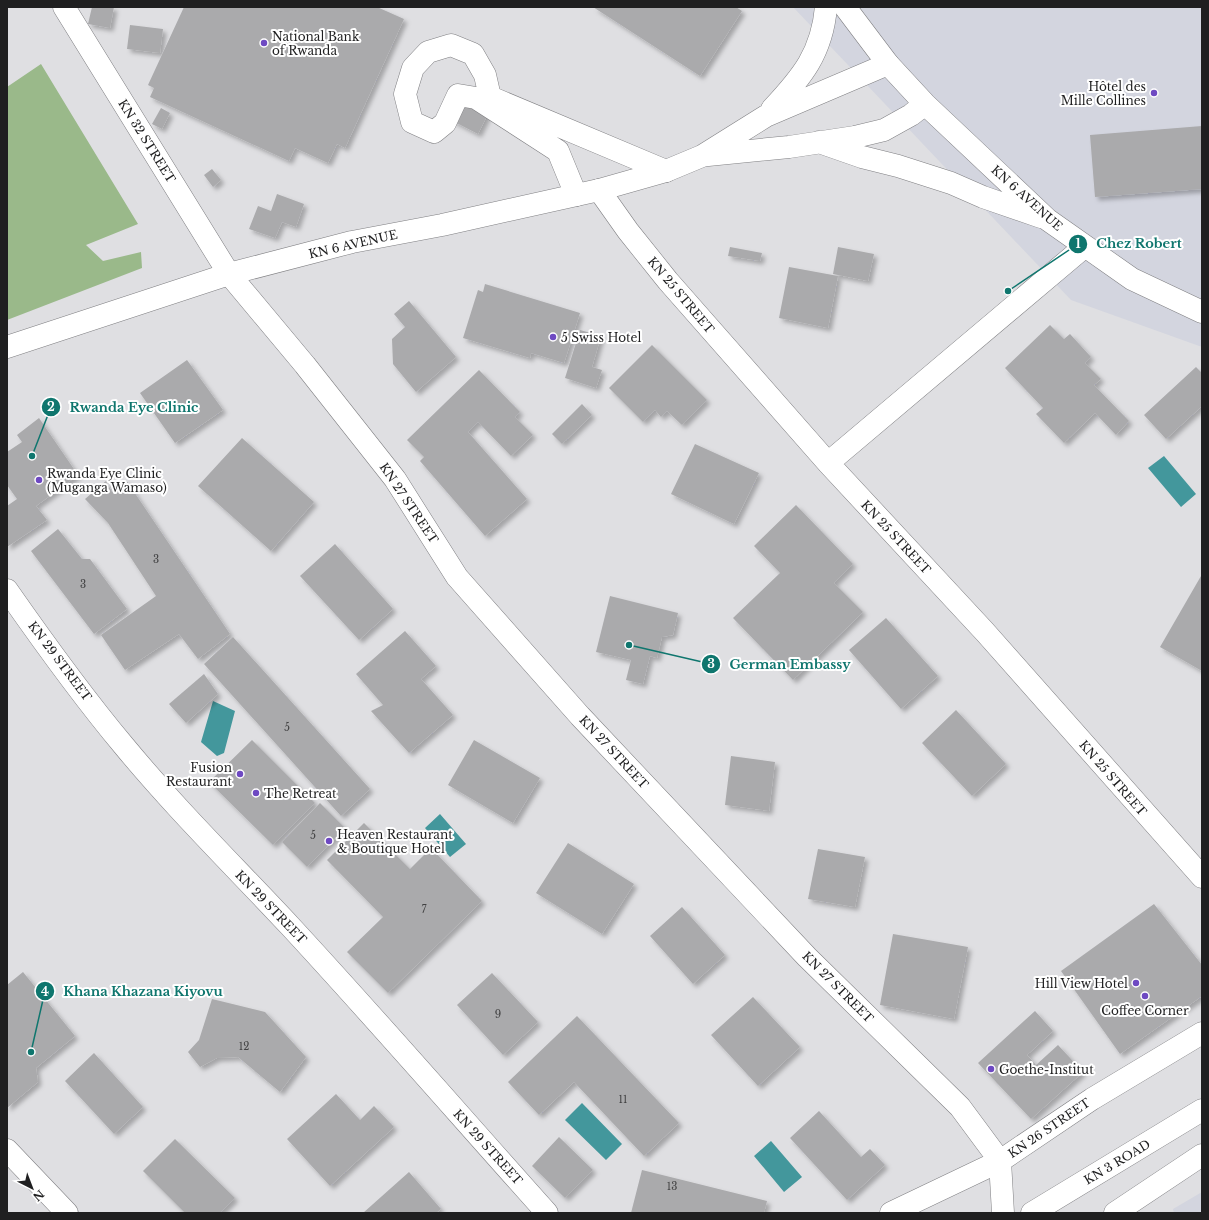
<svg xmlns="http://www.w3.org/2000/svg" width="1209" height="1220" viewBox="0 0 1209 1220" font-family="'Libre Baskerville',serif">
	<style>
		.built { fill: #d3d5df }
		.green { fill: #9ab98a }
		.water { fill: #43979c }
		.building { fill: #aaaaac; filter: url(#shadow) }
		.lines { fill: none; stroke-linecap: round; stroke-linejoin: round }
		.minor-casing { stroke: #7f7f82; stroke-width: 23 }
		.major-casing { stroke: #7f7f82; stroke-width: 23 }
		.highway-casing { stroke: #7f7f82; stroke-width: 23 }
		.minor { stroke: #fff; stroke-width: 22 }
		.major { stroke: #fff; stroke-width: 22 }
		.highway { stroke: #fff; stroke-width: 22 }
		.poi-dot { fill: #6e49c2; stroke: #fff; stroke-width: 1.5 }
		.labels { text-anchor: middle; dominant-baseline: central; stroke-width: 4; stroke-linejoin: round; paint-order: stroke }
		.number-label { font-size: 10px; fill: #424243 }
		.poi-label { font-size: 12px; fill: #1f1f20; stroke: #fff; text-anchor: start }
		.street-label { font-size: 12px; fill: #1f1f20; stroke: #fff }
		.leader { fill: none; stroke: #0f766e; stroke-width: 1.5 }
		.callout-dot { fill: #0f766e; stroke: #fff; stroke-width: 1.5 }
		.mark-label { font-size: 12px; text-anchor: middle; font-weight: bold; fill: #fff }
		.callout-label { font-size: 13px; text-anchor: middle; font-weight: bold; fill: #0f766e; stroke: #fff; stroke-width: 4; stroke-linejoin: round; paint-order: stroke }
	</style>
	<defs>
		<filter id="shadow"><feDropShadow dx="3.5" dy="3.5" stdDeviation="2" flood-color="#0004"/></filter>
	</defs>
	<rect width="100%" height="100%" fill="#dfdfe2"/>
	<path class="built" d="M 793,7 L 1202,7 L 1202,347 L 1071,300 Z
		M 1202,1192 L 1202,1213 L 1174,1213 L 1173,1209 Z"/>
	<path class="green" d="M 41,64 L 138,224 L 86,245 L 103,261 L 141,252 L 142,268 L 7,320 L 7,87 Z"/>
	<path class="water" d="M 1164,456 L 1196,494 L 1181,507 L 1148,468 Z
		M 213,701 L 235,711 L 224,753 L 217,756 L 201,742 Z
		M 440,814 L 466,844 L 450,857 L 425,828 Z
		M 582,1103 L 622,1144 L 606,1160 L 565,1120 Z
		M 771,1141 L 802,1177 L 784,1192 L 754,1156 Z"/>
	<path class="building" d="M 92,7 L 114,7 L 110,28 L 88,24 Z
		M 184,7 L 377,7 L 404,19 L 345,148 L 337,144 L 328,163 L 295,148 L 289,161 L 150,97 L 154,88 L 148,85 Z
		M 593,7 L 736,7 L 742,11 L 700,76 Z
		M 130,25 L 163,29 L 160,53 L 127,49 Z
		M 462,99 L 489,112 L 478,134 L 451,120 Z
		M 161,108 L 170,113 L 162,129 L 152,124 Z
		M 1202,126 L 1202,189 L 1095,197 L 1090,135 Z
		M 212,169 L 221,180 L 213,187 L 204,175 Z
		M 277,194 L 304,204 L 296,227 L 282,222 L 275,238 L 249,229 L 258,206 L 271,211 Z
		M 730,247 L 762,253 L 760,261 L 728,256 Z
		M 838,247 L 874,254 L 868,281 L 833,274 Z
		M 789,267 L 838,276 L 828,328 L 779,318 Z
		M 485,284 L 580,313 L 564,363 L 531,353 L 530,358 L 463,338 L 478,290 L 483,292 Z
		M 409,301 L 456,357 L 416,392 L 393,364 L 392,339 L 405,327 L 394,314 Z
		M 1050,325 L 1064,339 L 1070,334 L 1091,357 L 1085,363 L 1101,379 L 1094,385 L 1129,421 L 1116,435 L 1095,413 L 1064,443 L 1036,414 L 1043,408 L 1005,368 Z
		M 580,330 L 601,336 L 592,367 L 602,370 L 596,388 L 565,378 Z
		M 652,345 L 707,400 L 682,425 L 667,411 L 661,417 L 655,410 L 643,422 L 609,388 Z
		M 187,360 L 223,410 L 175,443 L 140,393 Z
		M 1196,367 L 1202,373 L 1202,406 L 1166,439 L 1144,415 Z
		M 479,370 L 520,412 L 515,417 L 533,435 L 511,456 L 478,422 L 468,432 L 527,499 L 485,536 L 420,461 L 424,457 L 407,440 Z
		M 582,404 L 592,415 L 562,444 L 552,434 Z
		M 39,418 L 78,475 L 36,506 L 47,520 L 7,547 L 7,506 L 17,499 L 7,485 L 7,452 L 22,442 L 17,435 Z
		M 242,438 L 314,502 L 271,551 L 198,486 Z
		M 695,444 L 759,473 L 734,524 L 671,494 Z
		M 126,480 L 230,634 L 198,659 L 179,634 L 125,670 L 101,635 L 156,596 L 108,523 L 85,499 L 106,481 L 112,492 Z
		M 796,505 L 853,564 L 834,583 L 863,612 L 793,680 L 733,618 L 780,573 L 754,546 Z
		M 58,529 L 82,559 L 90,559 L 127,609 L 94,634 L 31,551 Z
		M 335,544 L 393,609 L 359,640 L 300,576 Z
		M 1201,576 L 1202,577 L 1202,671 L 1160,647 Z
		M 610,596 L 678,613 L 673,635 L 662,637 L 657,658 L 650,656 L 643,684 L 626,680 L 631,660 L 596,652 Z
		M 886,618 L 938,676 L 901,709 L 849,650 Z
		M 405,631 L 436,666 L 421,679 L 453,715 L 409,753 L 371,711 L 383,705 L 356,674 Z
		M 233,637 L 370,789 L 341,816 L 204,664 Z
		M 204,674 L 218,694 L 186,723 L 169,704 Z
		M 956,710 L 1006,764 L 972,796 L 922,743 Z
		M 252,740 L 315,803 L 273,845 L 209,782 Z
		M 474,740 L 540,778 L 513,823 L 448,785 Z
		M 731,756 L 775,762 L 769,811 L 725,805 Z
		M 320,803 L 345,828 L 307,867 L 282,842 Z
		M 364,823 L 410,869 L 431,848 L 482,901 L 388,993 L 347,952 L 383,917 L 327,860 Z
		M 568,843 L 634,884 L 602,934 L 536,893 Z
		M 818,849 L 865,857 L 855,907 L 808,899 Z
		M 1154,904 L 1202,965 L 1202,996 L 1120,1054 L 1061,971 Z
		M 682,907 L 725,955 L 693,984 L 650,936 Z
		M 893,934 L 968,947 L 954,1019 L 880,1005 Z
		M 23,972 L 75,1036 L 36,1068 L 38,1082 L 7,1108 L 7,985 Z
		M 492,973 L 538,1022 L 503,1055 L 457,1005 Z
		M 753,997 L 800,1047 L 758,1086 L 711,1035 Z
		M 212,999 L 265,1012 L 306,1057 L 280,1092 L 238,1057 L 217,1058 L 200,1067 L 188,1052 L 199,1040 Z
		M 1035,1011 L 1053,1031 L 1027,1055 L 1036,1065 L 1058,1045 L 1083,1072 L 1031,1119 L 978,1063 Z
		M 577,1016 L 679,1123 L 644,1156 L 574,1082 L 539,1115 L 508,1082 Z
		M 94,1053 L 143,1107 L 114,1134 L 65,1081 Z
		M 336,1094 L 360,1120 L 374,1106 L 394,1127 L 330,1186 L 287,1139 Z
		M 819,1111 L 861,1157 L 870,1149 L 885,1165 L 847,1200 L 790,1138 Z
		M 559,1137 L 593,1170 L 565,1198 L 532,1166 Z
		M 175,1139 L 235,1198 L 220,1213 L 185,1213 L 143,1171 Z
		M 642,1170 L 767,1201 L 764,1213 L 631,1213 Z
		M 409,1172 L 441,1209 L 436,1213 L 363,1213 Z"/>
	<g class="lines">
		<g class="minor-casing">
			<path id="minor" d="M 64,7 L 229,274 L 305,365 L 395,479 L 457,577 L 580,716 L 807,957 L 960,1107 L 1000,1161 L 1003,1213
				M 845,7 L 888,64
				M 599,190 L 628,231 L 668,281 L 828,463 L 985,632 L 1202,877
				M 576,195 L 558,151 L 476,98 L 458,95 L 445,123 L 434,132 L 412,122 L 405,94 L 413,68 L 428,52 L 451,45 L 473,54 L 485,75 L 490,97 L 666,171
				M 828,463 L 1084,247
				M 7,590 C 44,643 82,696 124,746 C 176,809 234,866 290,926 C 377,1020 461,1117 547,1213
				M 7,1150 L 67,1213
				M 891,1213 L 1000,1161 L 1092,1099 L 1202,1033"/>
		</g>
		<g class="major-casing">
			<path id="major" d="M 772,109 C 802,77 822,53 826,7
				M 819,142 L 862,157 L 898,166 L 951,183 L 983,197 L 1041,217
				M 708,155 L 789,147 L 855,137 L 884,130 L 911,115 L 925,104
				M 7,347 L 229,274 L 352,242 L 442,225 L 599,190 L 666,171 L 702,156 L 766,116 L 888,64 L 925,104 L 1048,220 L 1132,279 L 1202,312"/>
		</g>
		<g class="highway-casing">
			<path id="highway" d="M 1032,1213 L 1202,1110
				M 1115,1213 L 1202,1155"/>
		</g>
		<use href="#minor" class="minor"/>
		<use href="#major" class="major"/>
		<use href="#highway" class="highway"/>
	</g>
	<g class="poi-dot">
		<circle cx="264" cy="43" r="4"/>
		<circle cx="1154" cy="93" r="4"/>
		<circle cx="553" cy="337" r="4"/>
		<circle cx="39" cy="480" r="4"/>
		<circle cx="240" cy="774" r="4"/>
		<circle cx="256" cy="793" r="4"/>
		<circle cx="329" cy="841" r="4"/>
		<circle cx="1136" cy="983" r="4"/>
		<circle cx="1145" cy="996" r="4"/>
		<circle cx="991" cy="1069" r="4"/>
	</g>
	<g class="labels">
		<g class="number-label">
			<text x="156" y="559">3</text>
			<text x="83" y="584">3</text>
			<text x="287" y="727">5</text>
			<text x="313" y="835">5</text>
			<text x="424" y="909">7</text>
			<text x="498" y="1014">9</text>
			<text x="244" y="1046">12</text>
			<text x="623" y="1099">11</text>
			<text x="672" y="1186">13</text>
		</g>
		<g class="poi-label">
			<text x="272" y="36">National Bank<tspan x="272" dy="14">of Rwanda</tspan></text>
			<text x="1146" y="86" text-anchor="end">Hôtel des<tspan x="1146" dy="14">Mille Collines</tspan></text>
			<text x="561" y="337">5 Swiss Hotel</text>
			<text x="47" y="473">Rwanda Eye Clinic<tspan x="47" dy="14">(Muganga Wamaso)</tspan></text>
			<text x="232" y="767" text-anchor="end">Fusion<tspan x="232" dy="14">Restaurant</tspan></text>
			<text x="264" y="793">The Retreat</text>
			<text x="337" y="834">Heaven Restaurant<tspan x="337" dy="14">&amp; Boutique Hotel</tspan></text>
			<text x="1128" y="983" text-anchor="end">Hill View Hotel</text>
			<text x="1145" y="1010" text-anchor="middle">Coffee Corner</text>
			<text x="999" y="1069">Goethe-Institut</text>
		</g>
		<g class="street-label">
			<text transform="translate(147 141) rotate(58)">KN 32 STREET</text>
			<text transform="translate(1027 198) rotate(42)">KN 6 AVENUE</text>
			<text transform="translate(353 244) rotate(-13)">KN 6 AVENUE</text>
			<text transform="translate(681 295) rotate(50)">KN 25 STREET</text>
			<text transform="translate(409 503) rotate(56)">KN 27 STREET</text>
			<text transform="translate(896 537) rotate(47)">KN 25 STREET</text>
			<text transform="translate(60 661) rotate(53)">KN 29 STREET</text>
			<text transform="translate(614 752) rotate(47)">KN 27 STREET</text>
			<text transform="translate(1113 778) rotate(49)">KN 25 STREET</text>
			<text transform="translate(271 907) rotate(46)">KN 29 STREET</text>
			<text transform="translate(838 987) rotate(45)">KN 27 STREET</text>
			<text transform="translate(1049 1128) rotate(-34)">KN 26 STREET</text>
			<text transform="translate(488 1147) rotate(48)">KN 29 STREET</text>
			<text transform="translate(1117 1162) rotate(-31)">KN 3 ROAD</text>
		</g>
	</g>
	<path class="leader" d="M1008 291L1078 244M32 456L51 407M629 645L711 664M31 1052L45 991"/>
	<g class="callout-dot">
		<circle cx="1008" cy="291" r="4"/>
		<circle cx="32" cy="456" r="4"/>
		<circle cx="629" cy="645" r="4"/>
		<circle cx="31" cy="1052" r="4"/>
		<circle cx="1078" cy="244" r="10"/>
		<circle cx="51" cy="407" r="10"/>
		<circle cx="711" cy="664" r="10"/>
		<circle cx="45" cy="991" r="10"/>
	</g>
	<g class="mark-label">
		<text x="1078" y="248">1</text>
		<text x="51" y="411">2</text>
		<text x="711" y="668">3</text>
		<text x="45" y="996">4</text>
	</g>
	<g class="callout-label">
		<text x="1139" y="248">Chez Robert</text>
		<text x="134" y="412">Rwanda Eye Clinic</text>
		<text x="790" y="669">German Embassy</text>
		<text x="143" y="996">Khana Khazana Kiyovu</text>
	</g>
	<rect width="1209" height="1220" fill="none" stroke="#1f1f20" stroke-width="16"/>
	<g transform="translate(32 1188) rotate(138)" stroke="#ffffff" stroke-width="3" paint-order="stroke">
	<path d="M0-3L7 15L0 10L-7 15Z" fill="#1f1f20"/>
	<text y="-6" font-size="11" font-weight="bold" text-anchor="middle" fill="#1f1f20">N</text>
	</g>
</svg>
